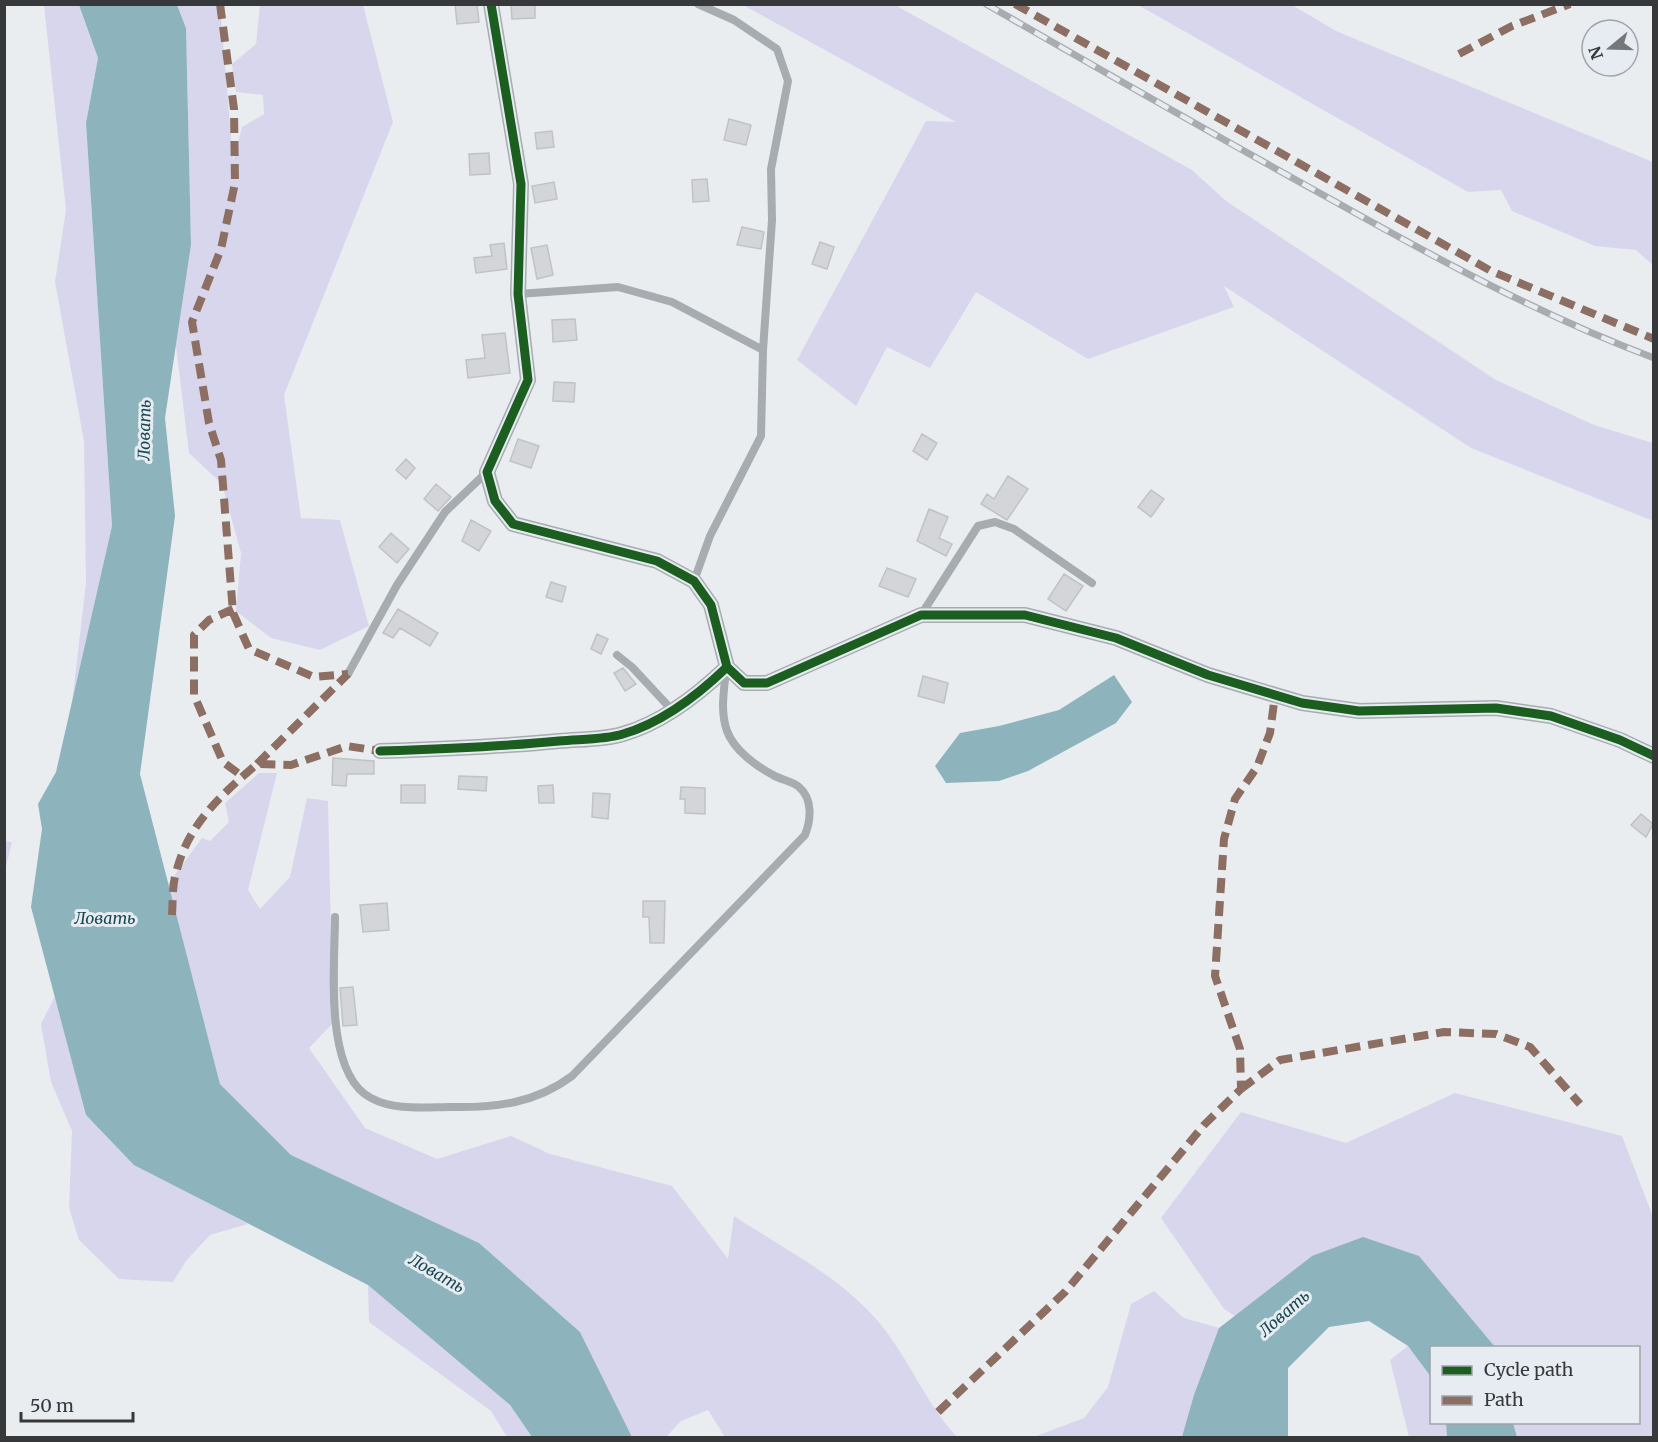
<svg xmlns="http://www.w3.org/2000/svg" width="1658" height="1442" viewBox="0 0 1658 1442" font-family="Merriweather,serif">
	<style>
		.green { fill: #d8d6ec }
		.water { fill: #8db3bc }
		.building { fill: #d3d5d8; stroke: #c1c2c5; stroke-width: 1.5 }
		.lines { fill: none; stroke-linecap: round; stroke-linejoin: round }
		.service { stroke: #a6acb0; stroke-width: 8 }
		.minor { stroke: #a6acb0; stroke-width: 16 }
		.rail-casing { stroke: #a9acaf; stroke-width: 7 }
		.rail { stroke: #e7ecf3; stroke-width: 4.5; stroke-dasharray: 14; stroke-linecap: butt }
		.quiet { stroke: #8d6e63; stroke-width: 8; stroke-dasharray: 15 8; stroke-linecap: butt }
		.cycleway-casing { stroke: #e7ecf3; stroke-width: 13 }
		.cycleway { stroke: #1b5e20; stroke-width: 9 }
		.labels { text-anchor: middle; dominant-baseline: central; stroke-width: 6; stroke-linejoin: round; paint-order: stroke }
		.water-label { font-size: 16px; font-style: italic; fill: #194852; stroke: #e7ecf3 }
	</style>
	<rect width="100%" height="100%" fill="#eaedf0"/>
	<path class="green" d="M 44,5 L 79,5 L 98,58 L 86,123 L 112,526 L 72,703 L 86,583 L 84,441 L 55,282 L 66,210 Z
		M 177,5 L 220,5 L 233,161 L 242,127 L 264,114 L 263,95 L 236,92 L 232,64 L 256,44 L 260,5 L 363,5 L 393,122 L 284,395 L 301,518 L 340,520 L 369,626 L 320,650 L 271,638 L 236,611 L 241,553 L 222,484 L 189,453 L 176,346 L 191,245 L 186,28 Z
		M 743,5 L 895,5 L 1192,170 L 1226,201 L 1496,380 L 1594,425 L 1653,443 L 1653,521 L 1471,448 L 1224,286 L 1234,307 L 1088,359 L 976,292 L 930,368 L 887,347 L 856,406 L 797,360 L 926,121 L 956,122 Z
		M 1138,5 L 1292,5 L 1336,31 L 1653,162 L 1653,265 L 1636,250 L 1595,246 L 1512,211 L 1501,190 L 1468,192 Z
		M 259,773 L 277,773 L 248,890 L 260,909 L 290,877 L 307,798 L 328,801 L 333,1023 L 309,1048 L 365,1128 L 437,1159 L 511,1136 L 550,1154 L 672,1186 L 728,1259 L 734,1216 C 786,1250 847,1280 885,1330 C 911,1364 928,1406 957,1437 L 725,1437 L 708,1410 L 681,1421 L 666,1437 L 632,1437 L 580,1332 L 479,1243 L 291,1155 L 220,1084 L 168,884 L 202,838 L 210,841 L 229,822 L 225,803 Z
		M 5,841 L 12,842 L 5,871 L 4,841 Z
		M 55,996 L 86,1115 L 134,1164 L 248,1224 L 210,1235 L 186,1261 L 173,1282 L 119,1279 L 79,1240 L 69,1208 L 72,1131 L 51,1082 L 41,1024 Z
		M 1455,1093 L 1622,1136 L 1653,1217 L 1653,1437 L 1517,1437 L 1513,1423 L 1638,1422 L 1638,1348 L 1495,1347 L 1312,1256 L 1235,1316 L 1224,1309 L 1161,1218 L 1241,1112 L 1346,1143 Z
		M 368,1285 L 510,1405 L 532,1437 L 507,1437 L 491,1411 L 369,1322 Z
		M 1154,1291 L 1184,1318 L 1219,1328 L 1186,1437 L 1031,1438 L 1084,1418 L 1108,1387 L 1131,1304 Z
		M 1408,1346 L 1431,1377 L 1432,1422 L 1446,1423 L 1447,1437 L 1409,1437 L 1390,1360 Z"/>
	<path class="water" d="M 79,5 L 177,5 L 186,28 L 191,245 L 165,418 L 175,516 L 140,774 L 220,1084 L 291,1155 L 479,1243 L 580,1332 L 632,1437 L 532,1437 L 510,1405 L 368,1285 L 134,1165 L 86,1115 L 31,907 L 42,829 L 38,804 L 56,772 L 112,526 L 86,123 L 98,58 Z
		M 1114,675 L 1132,702 L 1116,723 L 1028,771 L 999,781 L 946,783 L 935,766 L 960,733 L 999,726 L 1059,710 Z
		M 1363,1237 L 1419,1256 L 1495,1347 L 1432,1348 L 1431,1377 L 1408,1346 L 1369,1321 L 1329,1327 L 1288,1368 L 1288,1437 L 1182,1437 L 1194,1395 L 1219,1328 L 1312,1256 Z
		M 1446,1423 L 1513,1423 L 1517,1437 L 1447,1437 Z"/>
	<path class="building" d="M 455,4 L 477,4 L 479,22 L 457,24 Z
		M 511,4 L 535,4 L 535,18 L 512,19 Z
		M 729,119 L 751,125 L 746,145 L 724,140 Z
		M 552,131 L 554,147 L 537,149 L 535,133 Z
		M 489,153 L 490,174 L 470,175 L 469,154 Z
		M 707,179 L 709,201 L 693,202 L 692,180 Z
		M 554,182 L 557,199 L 535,203 L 532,186 Z
		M 742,227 L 764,232 L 761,249 L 737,245 Z
		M 820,242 L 834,247 L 827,269 L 812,264 Z
		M 504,243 L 507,269 L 476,273 L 474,258 L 492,256 L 490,245 Z
		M 547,245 L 553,275 L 537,279 L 531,248 Z
		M 575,319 L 577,340 L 553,342 L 552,320 Z
		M 505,333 L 510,373 L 468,378 L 466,360 L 485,358 L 482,335 Z
		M 554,382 L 575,383 L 574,402 L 553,401 Z
		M 922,434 L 937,443 L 927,460 L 913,451 Z
		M 518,439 L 539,446 L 531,468 L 510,461 Z
		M 406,459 L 415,468 L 406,479 L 396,470 Z
		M 1008,476 L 1028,489 L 1007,520 L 981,504 L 987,494 L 994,499 Z
		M 436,484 L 451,497 L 438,511 L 424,499 Z
		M 1151,490 L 1164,499 L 1151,517 L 1138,507 Z
		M 929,509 L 948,517 L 939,538 L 952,544 L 946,556 L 917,541 Z
		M 471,520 L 491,531 L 479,551 L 462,541 Z
		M 391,533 L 409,549 L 397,563 L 379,547 Z
		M 887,568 L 916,579 L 908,597 L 879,586 Z
		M 1064,574 L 1083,586 L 1066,611 L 1048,599 Z
		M 551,582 L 566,587 L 562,602 L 546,597 Z
		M 398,609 L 438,633 L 430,646 L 400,628 L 393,638 L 383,633 Z
		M 597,634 L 608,639 L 601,654 L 591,649 Z
		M 623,668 L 636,684 L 625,691 L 614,673 Z
		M 923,676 L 948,683 L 944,703 L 918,696 Z
		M 333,758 L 374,761 L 374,774 L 347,774 L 346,786 L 332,785 Z
		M 459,776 L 487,777 L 486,791 L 458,789 Z
		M 401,785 L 425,785 L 425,803 L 401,803 Z
		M 553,785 L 554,803 L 539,803 L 538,786 Z
		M 681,787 L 705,788 L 705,814 L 685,813 L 685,799 L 680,799 Z
		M 593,793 L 610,794 L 608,819 L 592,817 Z
		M 1641,814 L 1653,824 L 1646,837 L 1631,825 Z
		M 643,901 L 665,901 L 664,943 L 650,943 L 649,917 L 643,917 Z
		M 387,903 L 389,930 L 363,932 L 360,905 Z
		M 353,987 L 357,1025 L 343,1026 L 340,988 Z"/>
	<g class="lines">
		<path class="service" d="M 518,294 L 618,287 L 672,302 L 763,350
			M 694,581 L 710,536 L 761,436 L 763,350 L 772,220 L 771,169 L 788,81 L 777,49 L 734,20 L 698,4
			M 921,615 L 978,526 L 995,522 L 1014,529 L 1092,583
			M 617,655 L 632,667 L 672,710
			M 348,674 L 397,585 L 445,512 L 487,472
			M 335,917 C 335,964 323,1073 371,1098 C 395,1111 425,1107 452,1107 C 496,1108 536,1103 572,1076 L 805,835 C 811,820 813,799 799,787 C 793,781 781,780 773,775 C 756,766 734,750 727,731 C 720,711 724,691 726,670"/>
		<path class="minor" d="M 491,4 L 521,184 L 518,294 L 528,380 L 487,472 L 495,501 L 513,524 L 657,561 L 694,581 L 711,605 L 727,667
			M 380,751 C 440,749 499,747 559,741 C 579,739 604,740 623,734 C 661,723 699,694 727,667 L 744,683 L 767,683 L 921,615 L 1025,615 L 1116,638 L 1208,675 L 1302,703 L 1359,711 L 1496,708 L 1551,716 L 1620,740 L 1654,756"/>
		<g class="rail-casing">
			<path id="rail" d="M 986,4 C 1099,69 1211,133 1325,196 C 1432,256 1539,315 1654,358"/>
		</g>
		<use href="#rail" class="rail"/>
		<path class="quiet" d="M 220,4 L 234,109 L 235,183 L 221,249 L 192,322 L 209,423 L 221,460 L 233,613 L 249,649 L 314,677 L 348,674
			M 1015,4 L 1491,271 L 1654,339
			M 1459,54 L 1512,26 L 1570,4
			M 233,609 L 209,620 L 194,635 L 194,695 L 223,762 L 242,776
			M 257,764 L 348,674
			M 172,915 C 173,901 172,886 176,873 C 188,824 220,796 257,764 L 291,765 L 347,746 L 380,751
			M 1241,1089 L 1280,1060 L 1444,1032 L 1496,1034 L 1530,1047 L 1580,1104
			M 938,1412 L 1065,1292 L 1204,1125 L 1241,1089 L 1240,1049 L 1215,976 L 1224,839 L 1235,799 L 1257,767 L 1270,733 L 1275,695"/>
		<g class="cycleway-casing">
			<path id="cycleway" d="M 491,4 L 521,184 L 518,294 L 528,380 L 487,472 L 495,501 L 513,524 L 657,561 L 694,581 L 711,605 L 727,667
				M 380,751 C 440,749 499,747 559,741 C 579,739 604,740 623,734 C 661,723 699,694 727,667 L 744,683 L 767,683 L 921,615 L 1025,615 L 1116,638 L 1208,675 L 1302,703 L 1359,711 L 1496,708 L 1551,716 L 1620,740 L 1654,756"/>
		</g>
		<use href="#cycleway" class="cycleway"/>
	</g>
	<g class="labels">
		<g class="water-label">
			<text transform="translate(144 430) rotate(-89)">Ловать</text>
			<text x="105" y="918">Ловать</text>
			<text transform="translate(437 1273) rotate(30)">Ловать</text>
			<text transform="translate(1284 1313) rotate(-41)">Ловать</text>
		</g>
	</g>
	<rect width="1658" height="1442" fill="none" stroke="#36383a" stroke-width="12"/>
	<rect x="1430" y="1346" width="210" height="78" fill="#e7ecf3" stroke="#a0a4a9" stroke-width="1.5"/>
	<rect x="1442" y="1366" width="30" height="9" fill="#1b5e20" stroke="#a0a4a9" stroke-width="1.5"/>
	<text x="1484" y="1376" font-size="18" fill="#36383a">Cycle path</text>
	<rect x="1442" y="1396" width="30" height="9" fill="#8d6e63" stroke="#a0a4a9" stroke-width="1.5"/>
	<text x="1484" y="1406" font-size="18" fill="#36383a">Path</text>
	<g transform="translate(1610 48) rotate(251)"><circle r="28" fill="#e7ecf3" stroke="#a0a4a9" stroke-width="1.5"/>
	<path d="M0-4.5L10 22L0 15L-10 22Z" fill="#75777a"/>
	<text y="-9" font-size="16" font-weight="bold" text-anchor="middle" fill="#36383a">N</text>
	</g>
	<path d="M21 1412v9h112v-9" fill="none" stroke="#36383a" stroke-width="3"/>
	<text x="30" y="1412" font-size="18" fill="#36383a" stroke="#e7ecf3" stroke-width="4.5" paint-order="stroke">50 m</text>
</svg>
